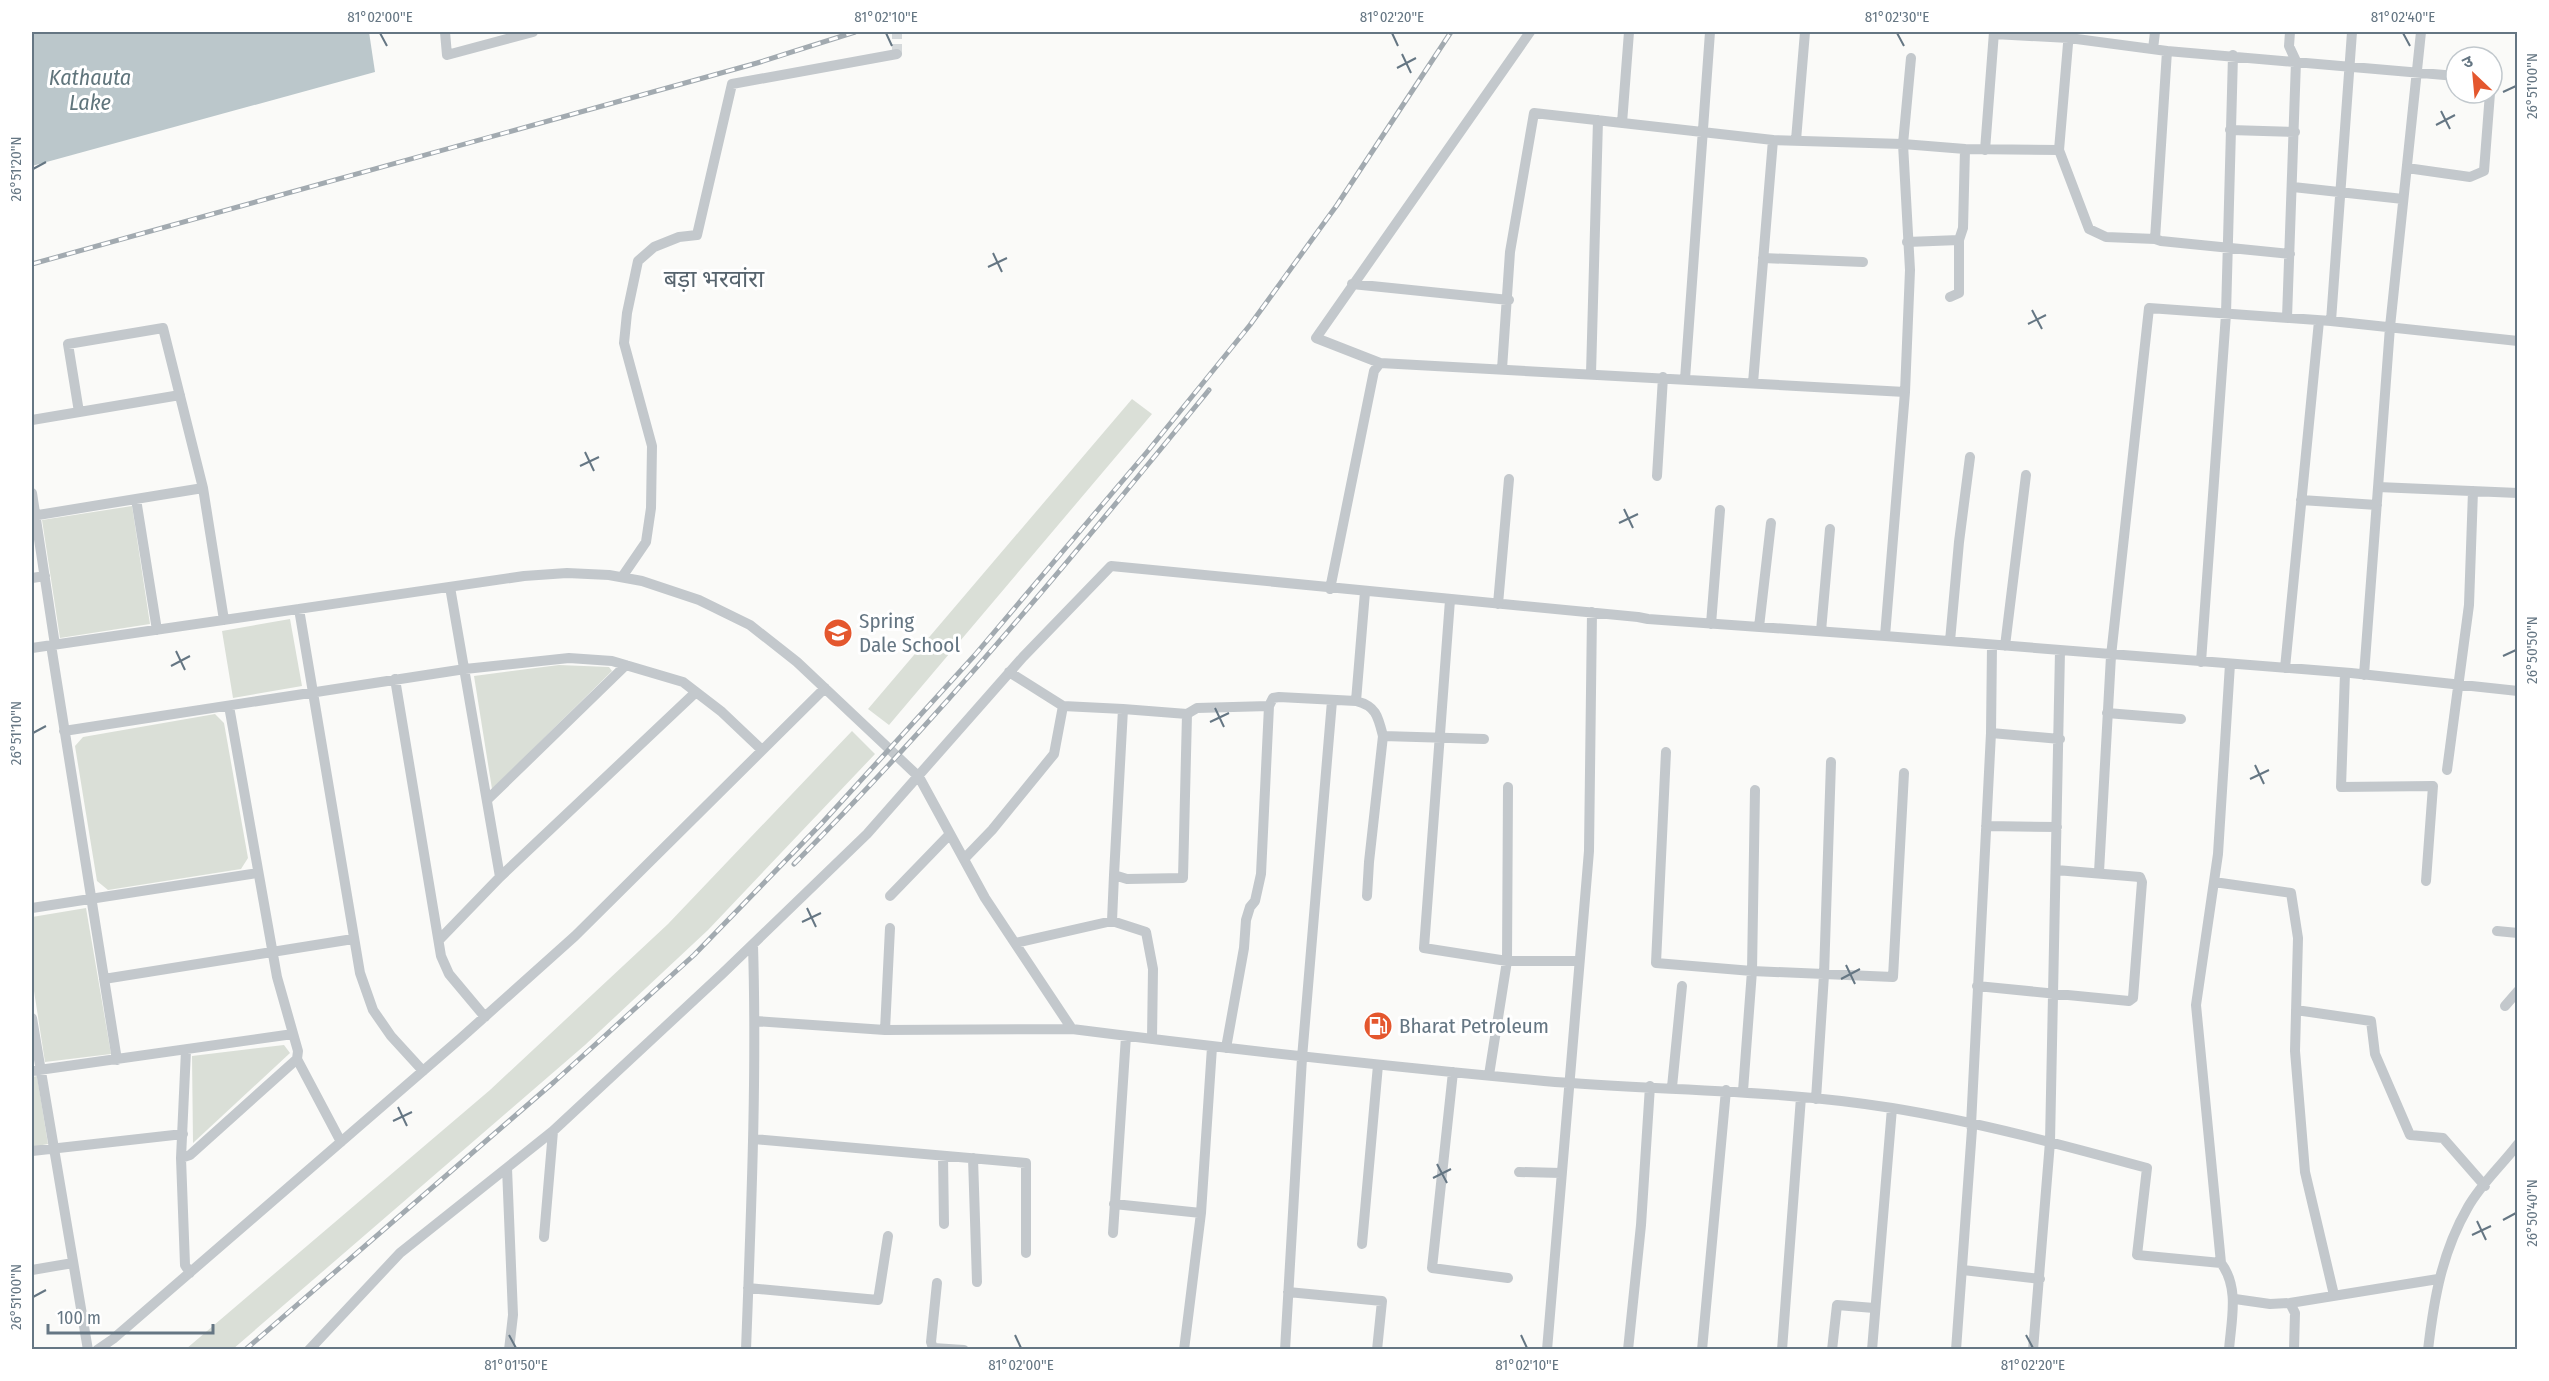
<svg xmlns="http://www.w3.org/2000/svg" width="2549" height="1381" viewBox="0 0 2549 1381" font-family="'Fira Sans Condensed','Noto Sans Devanagari',sans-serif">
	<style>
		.green { fill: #dadfd7 }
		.water { fill: #bbc7cb }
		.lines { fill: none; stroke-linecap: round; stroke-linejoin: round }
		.minor-tunnel { stroke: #d5d9db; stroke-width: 10; stroke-dasharray: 10 5; stroke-linecap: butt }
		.minor { stroke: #c3c8cc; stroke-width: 10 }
		.rail-casing { stroke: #a2aab0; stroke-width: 5 }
		.rail { stroke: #fff; stroke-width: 3; stroke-dasharray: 9; stroke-linecap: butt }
		.ticks { fill: none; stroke: #657683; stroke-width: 2 }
		.labels { text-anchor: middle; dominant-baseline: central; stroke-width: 6; stroke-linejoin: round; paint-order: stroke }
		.poi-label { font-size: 21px; fill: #657683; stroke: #fff; text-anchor: start }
		.water-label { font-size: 22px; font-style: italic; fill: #60757c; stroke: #fff }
		.quarter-label { font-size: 24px; fill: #57646e; stroke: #fff }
		.neatline { fill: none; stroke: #657683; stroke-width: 2 }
		.ticks-label { font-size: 15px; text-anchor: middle; fill: #657683 }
	</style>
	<rect width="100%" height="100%" fill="#fafaf8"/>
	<path class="green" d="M 1132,399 L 1152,414 L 889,725 L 868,709 Z
		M 132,506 L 150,624 L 60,638 L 42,520 Z
		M 290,619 L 302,686 L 233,698 L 222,631 Z
		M 559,665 L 609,667 L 612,671 L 492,789 L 474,676 Z
		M 215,714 L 224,723 L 248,858 L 241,869 L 108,890 L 97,881 L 75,746 L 83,737 Z
		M 852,731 L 875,754 L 708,930 L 585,1045 L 233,1349 L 186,1349 L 490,1090 L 668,924 Z
		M 86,908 L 111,1054 L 45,1062 L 32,978 L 32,917 Z
		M 284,1045 L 290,1053 L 193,1143 L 192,1056 Z
		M 37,1076 L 48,1144 L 32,1147 L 32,1077 Z"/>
	<path class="water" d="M 32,32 L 369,32 L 375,72 L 32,166 Z"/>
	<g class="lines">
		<path class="minor-tunnel" d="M 897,54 L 897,32"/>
		<path class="minor" d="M 445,32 L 447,55 L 533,32
			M 2069,32 L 2059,150 L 2089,229 L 2106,237 L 2155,239
			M 1994,34 L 2069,38 L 2167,51
			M 2153,49 L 2155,32
			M 1622,123 L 1629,32
			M 2230,130 L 2295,132
			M 1796,140 L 1805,32
			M 1965,149 L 2059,150
			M 1985,150 L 1994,32
			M 2407,168 L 2470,177 L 2484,171 L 2490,93
			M 2293,187 L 2403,199
			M 2290,254 L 2161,241 L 2155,239 L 2167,51 L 2456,76
			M 1763,258 L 1863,262
			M 1352,284 L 1509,300
			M 1950,297 L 1959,293 L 1959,240
			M 2287,318 L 2296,61 L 2289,46 L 2290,32
			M 2331,321 L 2352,32
			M 1380,363 L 1316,338 L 1530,32
			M 1502,369 L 1510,252 L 1534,113 L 1773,140
			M 1591,374 L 1598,120
			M 1685,379 L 1710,32
			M 1753,383 L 1773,140 L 1903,144 L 1965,149 L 1963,228 L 1959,240 L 1907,242
			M 1905,392 L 1910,270 L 1903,144 L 1911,58
			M 79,412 L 68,344 L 163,328 L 203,488 L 224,620
			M 32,420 L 180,395
			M 1657,476 L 1663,377
			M 2378,487 L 2518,493
			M 32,493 L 55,645
			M 136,499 L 157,630
			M 2301,500 L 2377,505
			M 32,516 L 203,488
			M 622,577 L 646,542 L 651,508 L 652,446 L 624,343 L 627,313 L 638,261 L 654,247 L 679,237 L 697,235 L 732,84 L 897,54
			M 32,578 L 45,576
			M 450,587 L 500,877
			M 1330,589 L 1374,371 L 1380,363 L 1905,392 L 1885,636
			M 1450,600 L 1424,948 L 1507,961 L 1579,961
			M 1498,604 L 1509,479
			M 299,609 L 360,973 L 373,1010 L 391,1036 L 423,1071
			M 1711,624 L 1720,510
			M 1759,627 L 1771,523
			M 1821,631 L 1830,529
			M 1950,641 L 1959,542 L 1970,457
			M 51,645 L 117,1060
			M 2005,646 L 2026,475
			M 32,648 L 524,576 L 567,573 L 609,575 L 642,581 L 699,600 L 750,625 L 797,662 L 919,777 L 985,898 L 1072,1029 C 1229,1049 1386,1066 1544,1081 C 1660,1091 1776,1089 1892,1108 C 1978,1122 2063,1145 2147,1168 L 2137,1255 L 2221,1263
			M 2201,662 L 2226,314 L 2233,55
			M 2285,668 L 2319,321
			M 1009,672 L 1063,706
			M 2345,673 L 2341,787 L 2433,786 L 2426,881
			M 2364,675 L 2390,327 L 2421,32
			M 395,679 L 441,956 L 449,974 L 485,1017
			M 1356,701 C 1376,706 1378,716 1383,736
			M 1269,706 L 1273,698 L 1279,697 L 1356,701 L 1365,592
			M 1123,709 L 1187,714
			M 2107,713 L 2181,719
			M 64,731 L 465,669 L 569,658 L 612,661 L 683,682 L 722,712 L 762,750
			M 1991,733 L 2060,739
			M 1666,752 L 1656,963 L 1752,971 L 1893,977 L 1904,773
			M 2447,770 L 2469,605 L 2473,491
			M 487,800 L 626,665
			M 1986,826 L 2057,827
			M 964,859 L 992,830 L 1054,754 L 1063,706 L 1123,709 L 1114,875 L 1127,879 L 1183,878 L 1187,714 L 1197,708 L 1269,706 L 1261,874 L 1255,901 L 1250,907 L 1246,920 L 1244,948 L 1226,1048
			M 2099,872 L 2111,656 L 2149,308 L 2331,321 L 2518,341
			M 2214,882 L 2291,893 L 2298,938 L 2295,1051 L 2305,1172 L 2334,1295
			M 890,896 L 950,834
			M 1367,896 L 1369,862 L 1383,736 L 1484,739
			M 32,908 L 258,873
			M 1112,921 L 1114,875
			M 2497,931 L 2518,933
			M 440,939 L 500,877 L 696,692
			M 1016,943 L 1112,921 L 1146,932 L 1153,969 L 1152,1039
			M 104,979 L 353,939
			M 1977,986 L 2129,1001 L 2133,998 L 2142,882 L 2140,877 L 2056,870
			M 2505,1006 L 2518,991
			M 2296,1010 L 2371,1021 L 2375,1054 L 2410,1135 L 2443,1138 L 2485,1186
			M 32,1018 L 88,1350
			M 755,1021 L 885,1030 L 1072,1029
			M 885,1030 L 890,928
			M 186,1050 L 181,1158 L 185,1265 L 190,1273
			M 297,1059 L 341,1142
			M 32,1071 L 293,1034
			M 1453,1072 L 1432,1268 L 1508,1278
			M 1489,1075 L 1507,961 L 1508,787
			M 1672,1087 L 1682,986
			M 1743,1091 L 1752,971 L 1755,790
			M 1816,1099 L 1824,975 L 1831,762
			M 754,1139 L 1026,1163 L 1026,1253
			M 32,1151 L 183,1134
			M 943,1156 L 944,1224
			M 181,1158 L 190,1155 L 297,1059 L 298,1051 L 277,977 L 229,706
			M 973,1158 L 977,1282
			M 507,1168 L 513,1315 L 509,1350
			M 1519,1172 L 1561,1173
			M 1114,1204 L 1201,1213
			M 1113,1233 L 1126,1036
			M 544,1237 L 553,1131
			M 1362,1244 L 1378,1065
			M 32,1270 L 73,1263
			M 1963,1270 L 2040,1279
			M 937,1283 L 931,1342 L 933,1348 L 964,1350
			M 748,1288 L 878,1300 L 888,1236
			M 1288,1292 L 1382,1301 L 1377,1350
			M 2235,1299 L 2270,1304 L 2290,1303 L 2438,1279
			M 2290,1303 L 2295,1313 L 2294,1350
			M 97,1350 L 113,1339 L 461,1038 L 575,936 L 825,688
			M 309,1350 L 400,1253 L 553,1131 L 722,974 L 867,834 L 1023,657 L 1111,566 L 1638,617 L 1648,619 L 1885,636 L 2351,673 L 2518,691
			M 746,1350 C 751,1214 757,1080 753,945
			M 1184,1350 L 1201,1213 L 1212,1047
			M 1285,1350 L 1302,1058 L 1332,701
			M 1547,1350 L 1589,851 L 1592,612
			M 1628,1350 L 1641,1225 L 1650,1086
			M 1702,1350 L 1726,1090
			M 1782,1350 L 1801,1097
			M 1832,1350 L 1837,1305 L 1874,1308
			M 1872,1350 L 1892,1108
			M 1956,1350 L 1972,1129 L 1971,1125 L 1991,733 L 1992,645
			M 2033,1350 L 2050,1142 L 2060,651
			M 2229,1350 C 2231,1321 2240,1288 2221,1263 L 2196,1005 L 2218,854 L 2230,664
			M 2428,1350 C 2434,1298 2442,1252 2468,1207 C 2481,1184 2502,1165 2518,1144"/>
		<g class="rail-casing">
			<path id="rail" d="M 32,264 L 757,63 L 855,32
				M 794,864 C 942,715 1077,552 1209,390
				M 245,1350 L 554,1082 L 694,955 L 822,823 L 974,656 L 1147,452 L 1250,325 L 1337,205 L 1451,32"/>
		</g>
		<use href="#rail" class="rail"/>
	</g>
	<path class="ticks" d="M 380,33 L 387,46M 886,33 L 892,46M 1392,33 L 1398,46M 1897,33 L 1904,46M 2403,33 L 2410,46M 1402,54 L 1411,73M 1397,68 L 1416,58M 2503,92 L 2516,86M 2441,111 L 2450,129M 2436,125 L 2455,115M 33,169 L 46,162M 993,253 L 1002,272M 988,267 L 1007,258M 2032,310 L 2042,329M 2028,324 L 2046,315M 585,452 L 594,471M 580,466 L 599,457M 1624,509 L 1633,528M 1619,523 L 1638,514M 176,651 L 185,670M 2503,656 L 2516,650M 171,666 L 190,656M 1215,708 L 1224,727M 1210,722 L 1229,713M 33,733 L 46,726M 2255,765 L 2264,784M 2250,779 L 2269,770M 807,908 L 816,927M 802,922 L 821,913M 1846,965 L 1855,984M 1841,979 L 1860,969M 398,1107 L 407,1126M 393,1121 L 412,1112M 1437,1164 L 1447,1183M 1433,1178 L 1451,1169M 2503,1220 L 2516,1213M 2477,1221 L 2486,1240M 2472,1235 L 2491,1226M 33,1297 L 46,1290M 509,1335 L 516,1348M 1015,1335 L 1021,1348M 1521,1335 L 1527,1348M 2026,1335 L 2033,1348"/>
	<defs>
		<g id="school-disc" transform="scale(1.5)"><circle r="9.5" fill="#e4572e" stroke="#fff"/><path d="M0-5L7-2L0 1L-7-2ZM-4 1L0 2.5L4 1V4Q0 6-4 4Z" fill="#fff"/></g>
		<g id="fuel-disc" transform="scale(1.5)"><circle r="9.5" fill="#e4572e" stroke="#fff"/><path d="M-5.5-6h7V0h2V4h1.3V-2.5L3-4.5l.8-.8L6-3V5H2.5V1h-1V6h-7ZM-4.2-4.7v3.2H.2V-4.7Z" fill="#fff"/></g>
	</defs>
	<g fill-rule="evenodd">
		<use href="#school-disc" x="838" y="633"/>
		<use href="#fuel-disc" x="1378" y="1026"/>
	</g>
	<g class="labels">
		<g class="poi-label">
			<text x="859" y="621">Spring<tspan x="859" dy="24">Dale School</tspan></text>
			<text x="1399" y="1026">Bharat Petroleum</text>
		</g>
		<g class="water-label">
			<text x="90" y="77">Kathauta<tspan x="90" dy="25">Lake</tspan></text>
		</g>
		<g class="quarter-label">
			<text x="714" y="279">बड़ा भरवांरा</text>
		</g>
	</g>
	<rect width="2549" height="1381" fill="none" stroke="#ffffff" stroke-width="66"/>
	<g transform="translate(2474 75) rotate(334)"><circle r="28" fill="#ffffff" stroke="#c1c8cd" stroke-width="1.5"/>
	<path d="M0-4.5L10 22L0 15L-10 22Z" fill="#e4572e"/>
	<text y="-9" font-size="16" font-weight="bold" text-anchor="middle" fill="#657683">उ</text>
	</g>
	<path d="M48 1324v9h165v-9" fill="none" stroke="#657683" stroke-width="3"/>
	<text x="57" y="1324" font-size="18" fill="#657683" stroke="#ffffff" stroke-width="4.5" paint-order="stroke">100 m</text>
	<rect x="33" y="33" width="2483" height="1315" class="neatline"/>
	<g class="ticks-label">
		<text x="380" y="22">81°02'00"E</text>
		<text x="886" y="22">81°02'10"E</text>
		<text x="1392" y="22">81°02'20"E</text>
		<text x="1897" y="22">81°02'30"E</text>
		<text x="2403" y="22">81°02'40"E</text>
		<text transform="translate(2532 86) rotate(-90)" y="5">26°51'00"N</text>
		<text transform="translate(16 169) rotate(-90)" y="5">26°51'20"N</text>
		<text transform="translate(2532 650) rotate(-90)" y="5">26°50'50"N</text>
		<text transform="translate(16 733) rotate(-90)" y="5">26°51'10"N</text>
		<text transform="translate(2532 1213) rotate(-90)" y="5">26°50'40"N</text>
		<text transform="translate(16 1297) rotate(-90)" y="5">26°51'00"N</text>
		<text x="516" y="1370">81°01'50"E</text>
		<text x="1021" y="1370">81°02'00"E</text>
		<text x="1527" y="1370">81°02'10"E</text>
		<text x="2033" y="1370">81°02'20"E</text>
	</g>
</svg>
